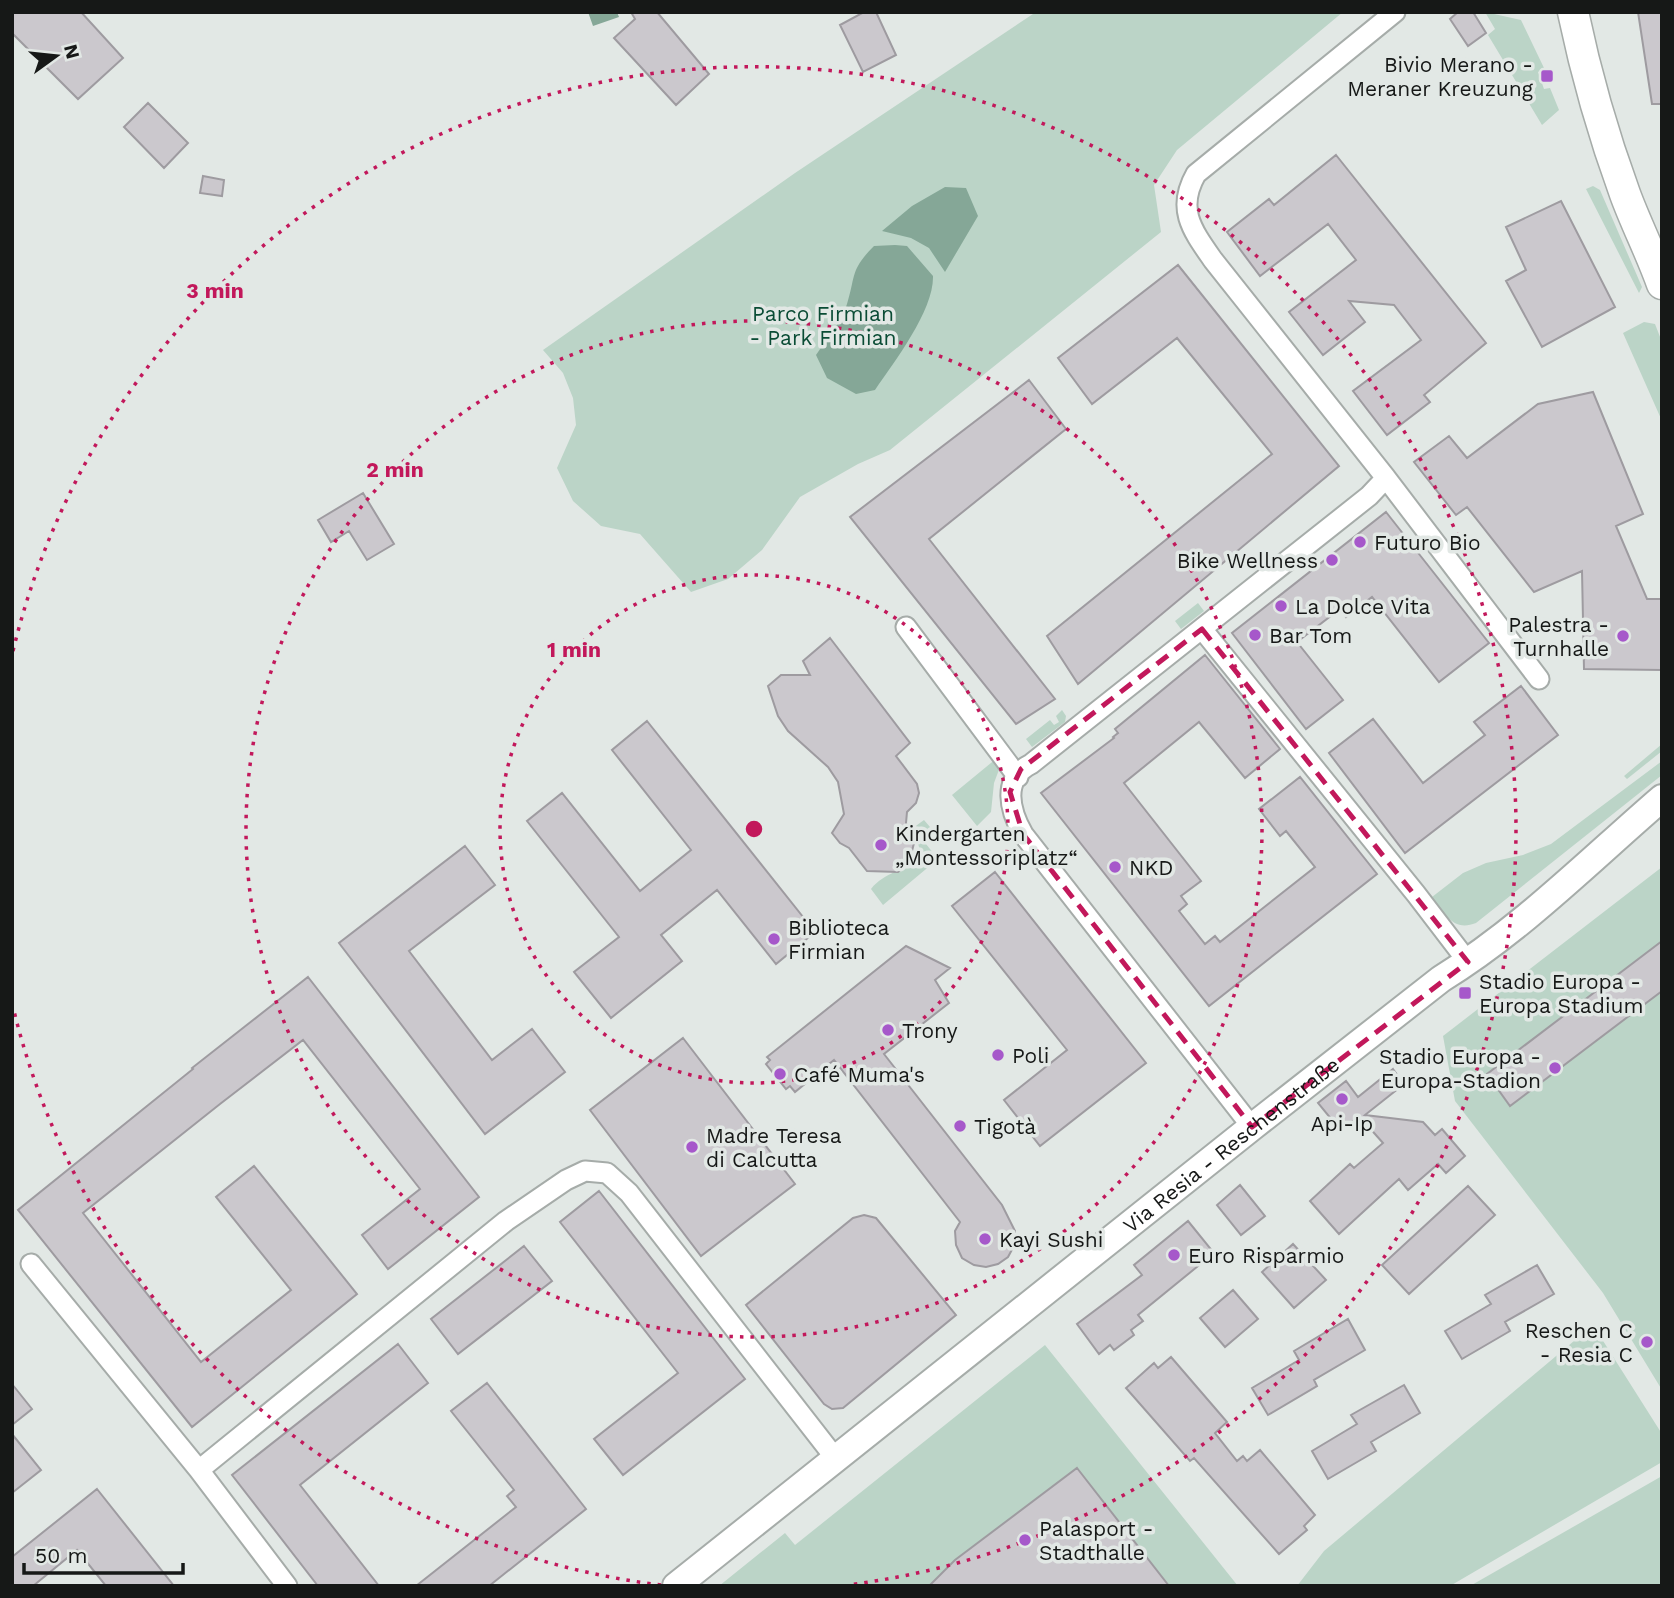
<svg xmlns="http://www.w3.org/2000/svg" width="1674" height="1598" viewBox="0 0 1674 1598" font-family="'Work Sans',sans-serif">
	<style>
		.green { fill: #bbd4c7 }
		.water { fill: #85a797 }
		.building { fill: #cbc8cd; stroke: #9e9ba0; stroke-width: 2 }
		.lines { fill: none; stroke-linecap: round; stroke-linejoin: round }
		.street-casing { stroke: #a6aca9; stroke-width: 23 }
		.secondary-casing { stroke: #a6aca9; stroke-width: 30 }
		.primary-casing { stroke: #a6aca9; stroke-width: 33 }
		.street { stroke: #fff; stroke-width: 19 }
		.secondary { stroke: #fff; stroke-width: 26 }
		.primary { stroke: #fff; stroke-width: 30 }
		.marked { fill: none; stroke: #c2185b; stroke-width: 5; stroke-dasharray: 14 9; stroke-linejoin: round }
		.ring { fill: none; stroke: #c2185b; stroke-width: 3.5; stroke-dasharray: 3.5 7 }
		.poi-dot { fill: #a658ca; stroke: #e2e8e5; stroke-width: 2.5 }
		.labels { text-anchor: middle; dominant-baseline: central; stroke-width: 7; stroke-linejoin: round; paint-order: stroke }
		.poi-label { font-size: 21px; fill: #161817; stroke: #e2e8e5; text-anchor: start }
		.park-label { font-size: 21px; fill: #0a4c35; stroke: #e2e8e5 }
		.street-label { font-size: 21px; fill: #161817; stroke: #e2e8e5 }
		.centre { fill: #c2185b; stroke: #e2e8e5; stroke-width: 3.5 }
		.ring-label { font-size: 21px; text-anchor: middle; font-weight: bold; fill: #c2185b; stroke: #e2e8e5; stroke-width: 7; stroke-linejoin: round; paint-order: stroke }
	</style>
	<rect width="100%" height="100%" fill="#e2e8e5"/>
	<path class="green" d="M 1036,12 L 1343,12 L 1177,150 L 1154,185 L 1161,232 L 890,450 L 858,464 L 800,497 L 762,550 L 728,579 L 691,592 L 640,534 L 601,526 L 573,501 L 557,468 L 576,425 L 573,398 L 563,373 L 543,350 L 795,173 Z
		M 1485,12 L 1521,20 L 1544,68 L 1538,72 L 1544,89 L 1550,88 L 1559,110 L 1542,125 L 1488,35 L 1495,29 Z
		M 1593,186 L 1600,190 L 1642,287 L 1639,293 L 1586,189 Z
		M 1644,322 L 1655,324 L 1662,342 L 1662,421 L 1623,333 Z
		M 1198,603 L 1204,611 L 1181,629 L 1175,621 Z
		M 1062,710 L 1066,716 L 1065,722 L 1032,747 L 1026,739 L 1050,720 L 1054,725 L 1059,722 L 1056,716 Z
		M 1662,744 L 1662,751 L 1627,779 L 1624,776 Z
		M 997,758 L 1000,767 L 994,783 L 991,812 L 977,826 L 952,795 Z
		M 1662,761 L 1662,775 L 1476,923 C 1453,932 1445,914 1432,897 L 1463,873 L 1486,863 L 1523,855 L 1551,844 Z
		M 924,820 L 936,834 L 926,844 L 938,859 L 883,905 L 871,889 C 885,871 904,874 920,850 L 913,828 Z
		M 1662,867 L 1662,1390 L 1603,1293 L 1455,1101 L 1443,1036 Z
		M 1593,1325 L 1662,1434 L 1662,1462 L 1450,1586 L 1297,1586 L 1324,1551 Z
		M 1045,1345 L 1238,1586 L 719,1586 L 785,1533 L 795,1545 Z
		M 1662,1476 L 1662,1586 L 1470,1586 Z"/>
	<path class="water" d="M 588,12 L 617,12 L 619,17 L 593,26 Z
		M 945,187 L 966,188 L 978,216 L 945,272 L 929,248 L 911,238 L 882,231 L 912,206 Z
		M 895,245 L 907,246 L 933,276 C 934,310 895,361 875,390 L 856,394 L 827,378 L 816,355 C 826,340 842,321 847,304 C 856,275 850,270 874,246 Z"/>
	<path class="building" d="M 12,12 L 81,12 L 123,58 L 78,99 L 12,33 Z
		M 631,12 L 657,12 L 709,74 L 676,105 L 614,38 L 635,19 Z
		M 864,12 L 876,12 L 896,55 L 863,72 L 840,25 Z
		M 1458,12 L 1473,12 L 1486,33 L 1468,46 L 1450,19 Z
		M 1638,12 L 1662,12 L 1662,104 L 1652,104 Z
		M 148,103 L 188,143 L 164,168 L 124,127 Z
		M 1336,155 L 1486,343 L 1424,395 L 1430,402 L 1387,435 L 1353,391 L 1421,340 L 1394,305 L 1349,301 L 1365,322 L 1323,355 L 1289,312 L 1356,260 L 1328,224 L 1260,276 L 1227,232 L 1269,199 L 1274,205 Z
		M 203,176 L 224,180 L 222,196 L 200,193 Z
		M 1561,201 L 1615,307 L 1542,347 L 1506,281 L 1526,270 L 1506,227 Z
		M 1178,265 L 1339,466 L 1078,684 L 1047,636 L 1272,454 L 1177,338 L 1092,404 L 1058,358 Z
		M 1029,380 L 1066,429 L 929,539 L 1055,699 L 1016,724 L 850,517 Z
		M 1593,392 L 1643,514 L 1616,526 L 1647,599 L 1662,599 L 1662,670 L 1584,669 L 1582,571 L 1534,592 L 1467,507 L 1456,515 L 1414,462 L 1449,436 L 1467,458 L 1538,404 Z
		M 363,493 L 394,544 L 367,560 L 349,531 L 331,542 L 318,520 Z
		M 1386,512 L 1489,643 L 1439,682 L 1372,597 L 1346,617 L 1340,609 L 1297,642 L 1343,700 L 1306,729 L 1232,633 Z
		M 830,638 L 910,743 L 896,756 L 917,784 L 919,793 L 916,803 L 907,812 L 906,823 L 914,843 L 911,855 L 907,865 L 898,872 L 867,871 L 849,848 L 840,843 L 832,833 L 844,814 L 838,782 L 828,767 L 788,731 L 778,716 L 768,686 L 781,675 L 810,675 L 803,661 Z
		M 1205,655 L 1280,749 L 1245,778 L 1199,722 L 1124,783 L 1201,881 L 1181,896 L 1187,904 L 1179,911 L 1205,944 L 1215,936 L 1220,942 L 1315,867 L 1286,831 L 1280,836 L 1259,809 L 1300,777 L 1377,874 L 1209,1006 L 1041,793 L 1114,738 L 1113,737 L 1118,733 L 1115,729 Z
		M 1521,686 L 1558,735 L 1405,853 L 1329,753 L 1373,719 L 1423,783 L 1485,735 L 1474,722 Z
		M 647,721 L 815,932 L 776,964 L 717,890 L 661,935 L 682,961 L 611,1018 L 574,972 L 619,937 L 527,821 L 562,793 L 640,891 L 691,850 L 612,750 Z
		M 465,846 L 495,885 L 409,951 L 492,1060 L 532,1029 L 565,1072 L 485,1134 L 339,943 Z
		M 995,872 L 1146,1063 L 1040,1146 L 1004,1100 L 1067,1050 L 952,906 Z
		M 1662,941 L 1662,991 L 1510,1106 L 1487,1074 Z
		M 906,946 L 950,968 L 935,980 L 949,1003 L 884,1054 L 1002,1205 L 1015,1231 L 1015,1244 L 1008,1257 L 998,1264 L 986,1267 L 974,1265 L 962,1258 L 956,1245 L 955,1231 L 960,1222 L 834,1060 L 795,1092 L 790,1086 L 786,1089 L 766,1064 L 770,1060 L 767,1057 Z
		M 308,977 L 479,1197 L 388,1269 L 362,1235 L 420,1189 L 303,1040 L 220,1104 L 83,1213 L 201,1362 L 291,1290 L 216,1197 L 254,1166 L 357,1294 L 192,1427 L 18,1210 L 193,1069 L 192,1068 Z
		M 683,1038 L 795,1184 L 701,1256 L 590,1110 Z
		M 1393,1069 L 1404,1084 L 1365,1115 L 1423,1122 L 1435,1135 L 1442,1129 L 1465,1156 L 1446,1173 L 1438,1164 L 1408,1190 L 1399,1179 L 1339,1234 L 1310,1201 L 1350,1164 L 1354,1168 L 1383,1143 L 1359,1116 L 1341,1131 L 1318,1103 L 1346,1081 L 1358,1097 Z
		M 1240,1185 L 1265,1216 L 1241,1235 L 1217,1205 Z
		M 1468,1186 L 1495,1215 L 1409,1294 L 1382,1265 Z
		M 599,1191 L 745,1379 L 623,1475 L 594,1439 L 678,1373 L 560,1222 Z
		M 864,1215 L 876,1218 L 956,1315 L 843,1408 L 832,1409 L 824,1404 L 746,1305 L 853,1218 Z
		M 1188,1221 L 1214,1253 L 1138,1315 L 1143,1321 L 1131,1330 L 1134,1335 L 1114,1350 L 1110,1345 L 1099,1354 L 1077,1324 L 1142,1275 L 1134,1265 Z
		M 1293,1244 L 1326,1280 L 1294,1308 L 1262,1272 Z
		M 524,1246 L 552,1281 L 458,1354 L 431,1319 Z
		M 1537,1265 L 1554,1294 L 1505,1322 L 1510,1331 L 1462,1359 L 1445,1331 L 1491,1304 L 1485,1295 Z
		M 1233,1290 L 1258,1319 L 1225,1347 L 1200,1318 Z
		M 1348,1319 L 1365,1350 L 1314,1380 L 1317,1386 L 1268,1415 L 1252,1388 L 1299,1360 L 1294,1351 Z
		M 398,1344 L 428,1383 L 300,1485 L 379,1586 L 318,1586 L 232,1475 Z
		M 1171,1357 L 1227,1422 L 1215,1433 L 1237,1461 L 1243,1456 L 1247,1461 L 1260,1450 L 1315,1515 L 1304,1526 L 1307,1530 L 1279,1554 L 1194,1458 L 1190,1461 L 1126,1388 L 1154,1363 L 1158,1368 Z
		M 487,1383 L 586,1509 L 489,1586 L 416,1586 L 516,1507 L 507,1496 L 514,1490 L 451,1411 Z
		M 12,1384 L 32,1409 L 12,1425 Z
		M 1404,1385 L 1420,1413 L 1371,1442 L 1376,1451 L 1328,1479 L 1312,1451 L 1357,1424 L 1351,1415 Z
		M 12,1434 L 41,1470 L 12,1493 Z
		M 1077,1468 L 1169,1586 L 929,1586 L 955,1560 Z
		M 97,1489 L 174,1586 L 106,1586 L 77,1550 L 33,1586 L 12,1586 L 12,1557 Z"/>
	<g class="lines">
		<g class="street-casing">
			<path id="street" d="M 1386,478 L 1539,679
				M 906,627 L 1018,777
				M 1202,629 L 1416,894 L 1468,962
				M 1252,1127 L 1023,834 C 1010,811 1001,779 1031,764 L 1369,496 L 1386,478 L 1213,260 C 1192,230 1176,209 1196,174 L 1395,12
				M 31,1264 L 199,1470 L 287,1586
				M 199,1470 L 506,1221 L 566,1180 L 585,1171 L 607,1173 L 629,1193 L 836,1459"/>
		</g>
		<g class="secondary-casing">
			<g id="secondary">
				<path id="s1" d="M 676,1586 L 1252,1127 L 1441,979 C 1522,929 1590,860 1662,798"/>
			</g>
		</g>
		<g class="primary-casing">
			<path id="primary" d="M 1573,12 C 1586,74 1603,134 1625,194 C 1636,224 1651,253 1662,284"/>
		</g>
		<use href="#street" class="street"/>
		<use href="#secondary" class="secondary"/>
		<use href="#primary" class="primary"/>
	</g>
	<path class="marked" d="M 1202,629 L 1468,962 L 1252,1127 L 1023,834 L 1010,792 L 1021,769 Z"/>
	<g class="ring">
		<circle cx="754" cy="829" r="254"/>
		<circle cx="754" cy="829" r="508"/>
		<path d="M661 1585A762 762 0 0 1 13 1007M13 651A762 762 0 1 1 847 1585"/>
	</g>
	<g class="poi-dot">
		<rect x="1540" y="69" width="14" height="14" rx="3.5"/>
		<circle cx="1360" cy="542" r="7"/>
		<circle cx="1332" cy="560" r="7"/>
		<circle cx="1281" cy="606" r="7"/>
		<circle cx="1255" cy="635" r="7"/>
		<circle cx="1623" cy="636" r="7"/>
		<circle cx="881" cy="845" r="7"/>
		<circle cx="1115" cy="867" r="7"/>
		<circle cx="774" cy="939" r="7"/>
		<rect x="1458" y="986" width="14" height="14" rx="3.5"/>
		<circle cx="888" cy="1030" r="7"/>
		<circle cx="998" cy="1055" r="7"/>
		<circle cx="1555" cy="1068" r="7"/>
		<circle cx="780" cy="1074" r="7"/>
		<circle cx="1342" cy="1099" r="7"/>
		<circle cx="960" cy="1126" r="7"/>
		<circle cx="692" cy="1147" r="7"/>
		<circle cx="985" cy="1239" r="7"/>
		<circle cx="1174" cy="1255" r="7"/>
		<circle cx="1647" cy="1342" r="7"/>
		<circle cx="1025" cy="1540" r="7"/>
	</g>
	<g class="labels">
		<g class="poi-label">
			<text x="1533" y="64" text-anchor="end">Bivio Merano -<tspan x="1533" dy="24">Meraner Kreuzung</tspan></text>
			<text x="1374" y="542">Futuro Bio</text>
			<text x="1318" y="560" text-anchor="end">Bike Wellness</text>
			<text x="1295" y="606">La Dolce Vita</text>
			<text x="1609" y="624" text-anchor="end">Palestra -<tspan x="1609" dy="24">Turnhalle</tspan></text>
			<text x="1269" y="635">Bar Tom</text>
			<text x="895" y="833">Kindergarten<tspan x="895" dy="24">„Montessoriplatz“</tspan></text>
			<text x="1129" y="867">NKD</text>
			<text x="788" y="927">Biblioteca<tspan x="788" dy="24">Firmian</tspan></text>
			<text x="1479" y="981">Stadio Europa -<tspan x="1479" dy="24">Europa Stadium</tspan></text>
			<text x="902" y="1030">Trony</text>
			<text x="1012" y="1055">Poli</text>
			<text x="1541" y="1056" text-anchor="end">Stadio Europa -<tspan x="1541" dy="24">Europa-Stadion</tspan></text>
			<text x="794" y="1074">Café Muma's</text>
			<text x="1342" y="1123" text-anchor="middle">Api-Ip</text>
			<text x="974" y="1126">Tigotà</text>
			<text x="706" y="1135">Madre Teresa<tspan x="706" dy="24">di Calcutta</tspan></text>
			<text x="999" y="1239">Kayi Sushi</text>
			<text x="1188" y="1255">Euro Risparmio</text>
			<text x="1633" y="1330" text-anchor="end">Reschen C<tspan x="1633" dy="24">- Resia C</tspan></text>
			<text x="1039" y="1528">Palasport -<tspan x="1039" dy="24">Stadthalle</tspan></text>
		</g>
		<g class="park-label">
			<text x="823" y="313">Parco Firmian<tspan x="823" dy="24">- Park Firmian</tspan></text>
		</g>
		<g class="street-label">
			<text stroke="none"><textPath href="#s1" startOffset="709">Via Resia - Reschenstraße</textPath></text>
		</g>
	</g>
	<circle cx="754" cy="829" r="10" class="centre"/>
	<g class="ring-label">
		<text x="215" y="298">3 min</text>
		<text x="395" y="477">2 min</text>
		<text x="574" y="657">1 min</text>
	</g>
	<rect width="1674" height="1598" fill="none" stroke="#161817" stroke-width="28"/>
	<g transform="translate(56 56) rotate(75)" stroke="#e2e8e5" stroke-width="5" paint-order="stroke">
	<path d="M0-5L12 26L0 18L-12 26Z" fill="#161817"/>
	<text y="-10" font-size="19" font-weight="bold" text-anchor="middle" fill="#161817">N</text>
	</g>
	<path d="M24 1563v10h159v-10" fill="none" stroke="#161817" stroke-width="3.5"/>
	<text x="35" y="1563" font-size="21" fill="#161817" stroke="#e2e8e5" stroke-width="5" paint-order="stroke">50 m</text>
</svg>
